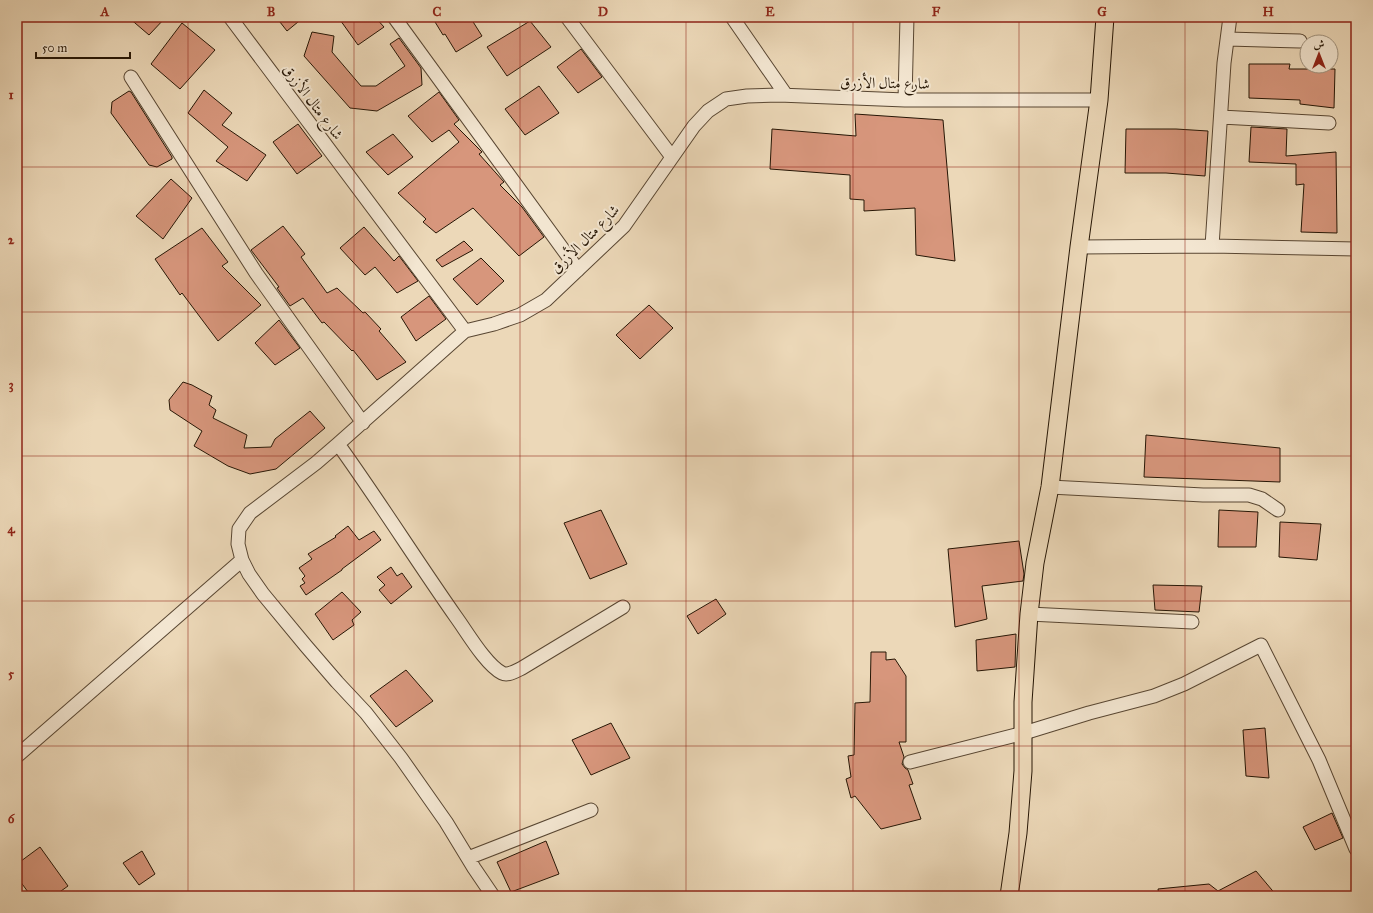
<svg xmlns="http://www.w3.org/2000/svg" width="1373" height="913" viewBox="0 0 1373 913" font-family="'IM FELL Great Primer',Amiri,serif">
	<style>
		.building { fill: #d7967c; stroke: #261605 }
		.lines { fill: none; stroke-linecap: round; stroke-linejoin: round }
		.minor-casing { stroke: #584632; stroke-width: 15 }
		.major-casing { stroke: #261605; stroke-width: 19 }
		.minor { stroke: #f3e6d1; stroke-width: 13 }
		.major { stroke: #ecd8b8; stroke-width: 17 }
		.grid { fill: none; stroke: #8f2418; stroke-width: 1; stroke-opacity: 0.55 }
		.labels { text-anchor: middle; dominant-baseline: central; stroke-width: 4; stroke-linejoin: round; paint-order: stroke }
		.street-label { font-size: 15px; fill: #261605; stroke: #f3e6d1 }
		.neatline { fill: none; stroke: #8f2418; stroke-width: 1.5 }
		.grid-label { font-size: 13px; text-anchor: middle; font-weight: bold; fill: #8f2418 }
	</style>
	<rect width="100%" height="100%" fill="#ecd8b8"/>
	<filter id="stains"><feTurbulence type="fractalNoise" baseFrequency=".005" numOctaves="4"/><feColorMatrix values="0 0 0 0 .2 0 0 0 0 .09 0 0 0 0 .02 0 0 0 .5 -.17"/></filter>
	<radialGradient id="worn" r=".72"><stop offset=".6" stop-color="#630" stop-opacity="0"/><stop offset="1" stop-color="#630" stop-opacity=".3"/></radialGradient>
	<path class="building" d="M 128,17 L 166,17 L 149,35 Z
		M 276,17 L 304,17 L 287,31 Z
		M 338,17 L 375,17 L 384,27 L 358,45 Z
		M 432,17 L 470,17 L 482,36 L 456,52 L 445,34 L 443,35 Z
		M 530,21 L 551,47 L 507,76 L 487,47 Z
		M 182,23 L 215,50 L 180,89 L 151,64 Z
		M 312,32 L 334,36 L 332,52 L 361,86 L 376,86 L 405,66 L 390,44 L 399,38 L 421,68 L 422,85 L 377,111 L 350,108 L 304,56 Z
		M 581,49 L 602,77 L 578,93 L 557,67 Z
		M 1249,64 L 1290,64 L 1289,69 L 1335,69 L 1334,108 L 1300,104 L 1300,100 L 1249,98 Z
		M 539,86 L 559,113 L 525,135 L 505,109 Z
		M 204,90 L 232,113 L 222,125 L 266,155 L 247,181 L 216,161 L 228,147 L 188,113 Z
		M 129,91 L 131,92 L 172,157 L 172,159 L 157,167 L 149,165 L 111,113 L 112,102 Z
		M 439,92 L 459,120 L 454,124 L 482,152 L 479,154 L 504,182 L 500,185 L 522,207 L 544,237 L 519,256 L 473,208 L 436,233 L 423,222 L 426,219 L 398,193 L 459,142 L 449,130 L 432,142 L 408,116 Z
		M 855,114 L 943,120 L 955,261 L 916,255 L 915,208 L 864,211 L 864,200 L 850,199 L 850,175 L 770,169 L 772,129 L 856,136 Z
		M 298,124 L 322,156 L 297,174 L 273,142 Z
		M 1251,127 L 1287,129 L 1286,156 L 1336,152 L 1337,233 L 1301,232 L 1304,184 L 1296,185 L 1296,164 L 1249,162 Z
		M 1126,129 L 1176,129 L 1208,131 L 1205,176 L 1166,173 L 1125,173 Z
		M 393,134 L 413,157 L 388,175 L 366,152 Z
		M 171,179 L 192,198 L 163,239 L 136,216 Z
		M 283,226 L 305,254 L 301,257 L 327,293 L 337,288 L 363,313 L 365,312 L 381,329 L 379,331 L 406,362 L 377,380 L 353,350 L 352,351 L 324,322 L 322,323 L 303,298 L 290,306 L 277,288 L 279,287 L 251,250 Z
		M 364,227 L 394,261 L 399,256 L 418,281 L 397,293 L 375,267 L 365,275 L 340,248 Z
		M 202,228 L 228,262 L 222,266 L 261,305 L 218,341 L 182,293 L 180,295 L 155,259 Z
		M 464,241 L 473,250 L 442,267 L 436,260 Z
		M 481,258 L 504,281 L 477,305 L 453,279 Z
		M 429,296 L 446,319 L 416,341 L 401,317 Z
		M 649,305 L 673,328 L 640,359 L 616,335 Z
		M 279,320 L 300,348 L 275,365 L 255,343 Z
		M 183,382 L 192,385 L 212,396 L 209,405 L 216,410 L 213,418 L 247,435 L 244,448 L 271,447 L 275,439 L 310,411 L 325,428 L 276,469 L 250,474 L 228,466 L 194,446 L 202,431 L 170,410 L 169,400 Z
		M 1146,435 L 1280,448 L 1280,482 L 1144,477 Z
		M 601,510 L 627,564 L 590,579 L 564,523 Z
		M 1219,510 L 1258,512 L 1256,547 L 1218,547 Z
		M 1280,522 L 1321,524 L 1317,560 L 1279,557 Z
		M 348,526 L 359,540 L 374,531 L 381,540 L 342,569 L 342,570 L 306,595 L 300,586 L 305,583 L 302,579 L 305,576 L 299,568 L 312,559 L 308,554 L 336,537 L 335,536 Z
		M 1019,541 L 1024,574 L 1023,581 L 982,586 L 987,619 L 955,627 L 948,549 Z
		M 391,567 L 397,576 L 402,573 L 412,587 L 391,604 L 379,590 L 385,585 L 377,577 Z
		M 1153,585 L 1202,586 L 1199,612 L 1155,610 Z
		M 342,592 L 361,612 L 352,620 L 354,625 L 333,640 L 315,614 Z
		M 716,599 L 726,614 L 698,634 L 687,616 Z
		M 1016,634 L 1015,667 L 977,671 L 976,640 Z
		M 871,652 L 886,652 L 886,660 L 895,659 L 906,676 L 906,742 L 899,742 L 904,757 L 902,764 L 905,768 L 908,770 L 913,784 L 909,785 L 921,819 L 881,829 L 855,796 L 851,798 L 846,779 L 851,777 L 848,756 L 854,755 L 855,703 L 870,702 Z
		M 406,670 L 433,701 L 396,727 L 370,696 Z
		M 611,723 L 630,758 L 591,775 L 572,740 Z
		M 1265,728 L 1269,778 L 1246,776 L 1243,730 Z
		M 1332,813 L 1343,838 L 1315,850 L 1303,827 Z
		M 546,841 L 559,874 L 511,892 L 497,862 Z
		M 40,847 L 68,886 L 54,896 L 31,896 L 17,877 L 17,864 Z
		M 142,851 L 155,874 L 139,885 L 123,863 Z
		M 1256,871 L 1277,896 L 1159,896 L 1158,889 L 1209,884 L 1218,891 Z"/>
	<g class="lines">
		<g class="minor-casing">
			<path id="minor" d="M 230,17 L 465,331
				M 394,17 L 578,270
				M 567,17 L 672,157
				M 732,17 L 786,95
				M 1228,39 L 1300,41
				M 131,77 L 256,273 L 363,423
				M 905,100 L 907,17
				M 1221,117 L 1329,123
				M 1212,246 L 1224,63 L 1230,17
				M 1079,247 L 1212,246 L 1356,249
				M 338,444 C 379,501 416,560 456,617 C 467,632 486,665 502,673 C 508,676 516,671 522,668 L 623,607
				M 1050,487 L 1203,495 L 1249,495 L 1262,499 L 1278,510
				M 1029,614 L 1192,622
				M 17,756 L 242,560
				M 910,762 L 1024,733 L 1089,713 L 1154,696 L 1184,684 L 1261,645 L 1319,760 L 1356,849
				M 468,858 L 591,810
				M 493,896 L 474,868 L 446,822 L 401,758 L 366,713 L 337,682 L 306,646 L 263,594 L 249,574 L 242,560 L 238,544 L 239,529 L 250,513 L 316,463 L 338,444 L 465,331 L 494,324 L 520,315 L 546,300 L 624,226 L 694,126 L 708,111 L 726,99 L 747,96 L 779,95 L 905,100 L 1099,100"/>
		</g>
		<g class="major-casing">
			<path id="major" d="M 1009,896 L 1018,833 L 1023,771 L 1023,702 L 1029,614 L 1035,563 L 1050,487 L 1079,247 L 1099,100 L 1105,17"/>
		</g>
		<use href="#minor" class="minor"/>
		<use href="#major" class="major"/>
	</g>
	<path class="grid" d="M 188,17 L 188,896M 354,17 L 354,896M 520,17 L 520,896M 686,17 L 686,896M 853,17 L 853,896M 1019,17 L 1019,896M 1185,17 L 1185,896M 17,167 L 1356,167M 17,312 L 1356,312M 17,456 L 1356,456M 17,601 L 1356,601M 17,746 L 1356,746"/>
	<g class="labels">
		<g class="street-label">
			<text transform="translate(885 83) rotate(1)">شارع متال الأزرق</text>
			<text transform="translate(313 102) rotate(53)">شارع متال الأزرق</text>
			<text transform="translate(585 239) rotate(-45)">شارع متال الأزرق</text>
		</g>
	</g>
	<rect width="1373" height="913" fill="none" stroke="#ecd8b8" stroke-width="44"/>
	<g transform="translate(1319 54)"><circle r="19" fill="#f3e6d1" stroke="#a1937f"/>
	<path d="M0-3L7 15L0 10L-7 15Z" fill="#8f2418"/>
	<text y="-6" font-size="11" font-weight="bold" text-anchor="middle" fill="#261605">ش</text>
	</g>
	<path d="M36 52v6h94v-6" fill="none" stroke="#261605" stroke-width="2"/>
	<text x="42" y="52" font-size="12" fill="#261605" stroke="#f3e6d1" stroke-width="3" paint-order="stroke">50 m</text>
	<rect x="22" y="22" width="1329" height="869" class="neatline"/>
	<g class="grid-label">
		<text x="105" y="16">A</text>
		<text x="271" y="16">B</text>
		<text x="437" y="16">C</text>
		<text x="603" y="16">D</text>
		<text x="770" y="16">E</text>
		<text x="936" y="16">F</text>
		<text x="1102" y="16">G</text>
		<text x="1268" y="16">H</text>
		<text x="11" y="99">1</text>
		<text x="11" y="244">2</text>
		<text x="11" y="389">3</text>
		<text x="11" y="533">4</text>
		<text x="11" y="678">5</text>
		<text x="11" y="823">6</text>
	</g>
	<rect width="100%" height="100%" filter="url(#stains)"/>
	<rect width="100%" height="100%" fill="url(#worn)"/>
</svg>
